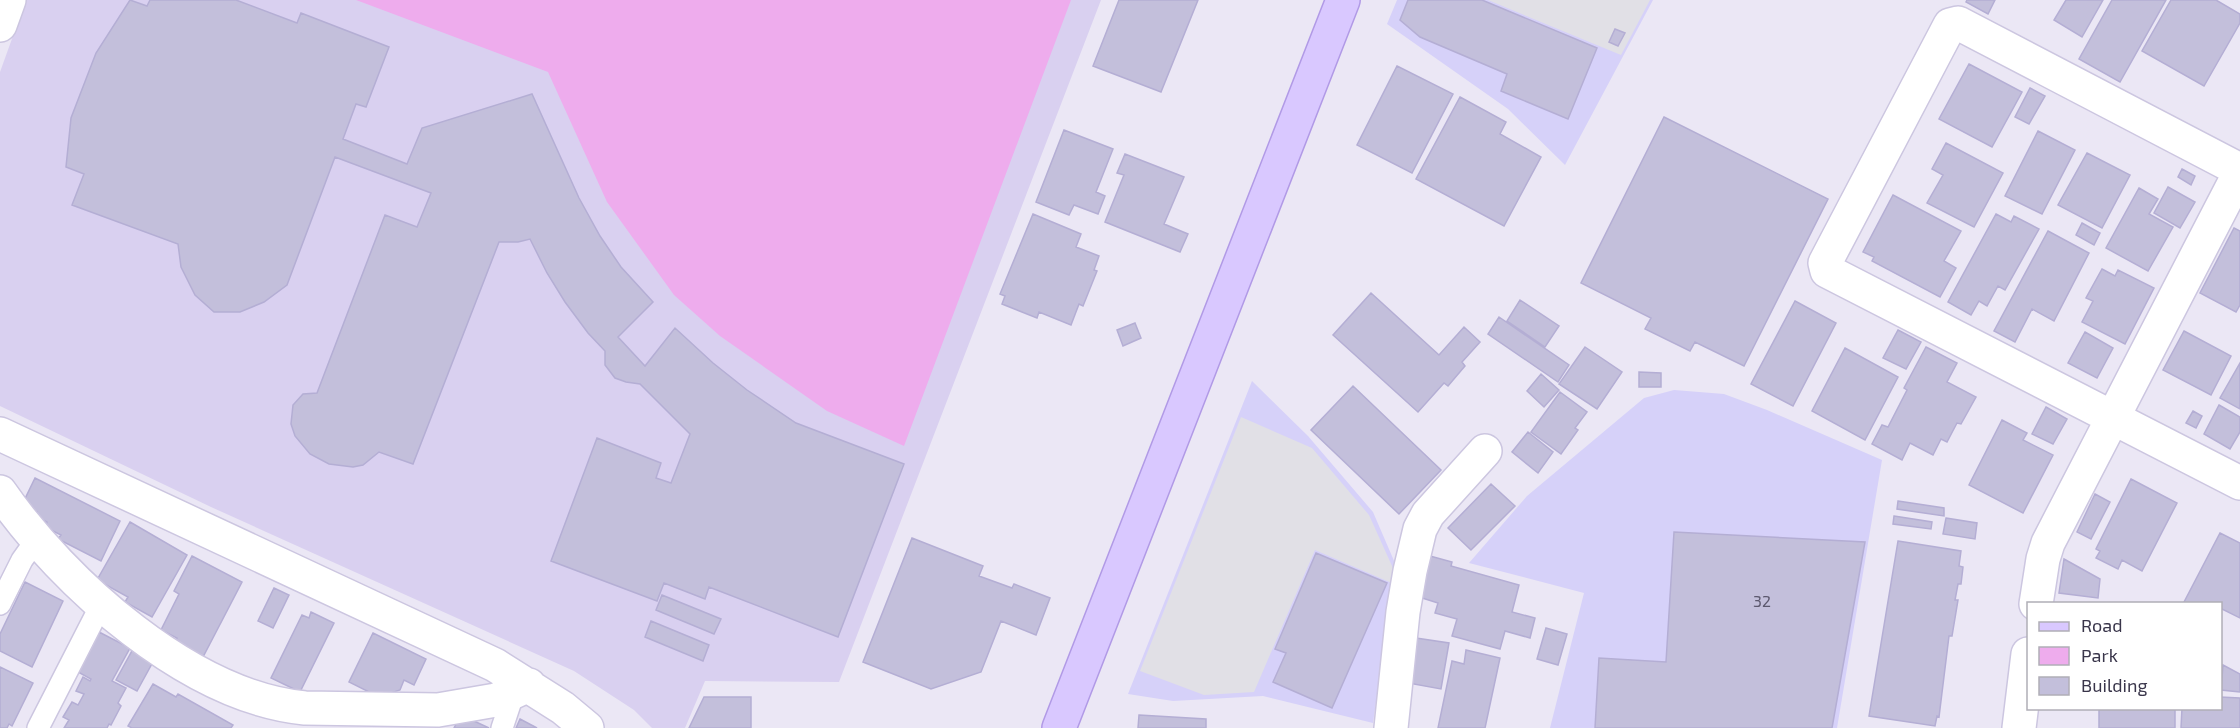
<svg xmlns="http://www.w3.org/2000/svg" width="2240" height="728" viewBox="0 0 2240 728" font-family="'Exo 2',sans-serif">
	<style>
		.commercial { fill: #d6d1f9 }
		.education { fill: #d9d0f0 }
		.green { fill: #eeaced }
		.parking { fill: #e1e0e6 }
		.building { fill: #c3bfdb; stroke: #b4aed4; stroke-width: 1.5 }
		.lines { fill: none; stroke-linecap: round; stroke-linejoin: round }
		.lane-casing { stroke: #ccc6e0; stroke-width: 24 }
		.street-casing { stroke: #ccc6e0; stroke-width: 36 }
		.secondary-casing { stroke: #b19ae6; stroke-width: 36 }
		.lane { stroke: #fff; stroke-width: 21 }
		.street { stroke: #fff; stroke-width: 33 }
		.secondary { stroke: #d9c8ff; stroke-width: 33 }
		.labels { text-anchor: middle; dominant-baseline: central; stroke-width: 6; stroke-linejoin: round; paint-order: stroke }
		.number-label { font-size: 16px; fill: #5c586e }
	</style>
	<rect width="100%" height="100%" fill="#ebe7f5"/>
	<path class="commercial" d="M 1397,0 L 1653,0 L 1565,165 L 1508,109 L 1387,24 Z
		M 1252,381 L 1308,436 L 1373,512 L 1401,577 L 1387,624 L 1373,723 L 1263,696 L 1173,701 L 1128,694 Z
		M 1674,390 L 1724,394 L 1767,410 L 1882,460 L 1837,728 L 1550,728 L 1584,593 L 1469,563 L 1527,496 L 1644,398 Z"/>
	<path class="education" d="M 26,0 L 1101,0 L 839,682 L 705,681 L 685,728 L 652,728 L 634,710 L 574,671 L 211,507 L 0,406 L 0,72 Z"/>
	<path class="green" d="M 356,0 L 1071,0 L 904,446 L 827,411 L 720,336 L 674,295 L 607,202 L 548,72 Z"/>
	<path class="parking" d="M 1488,0 L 1650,0 L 1621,55 Z
		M 1241,417 L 1312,448 L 1369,515 L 1397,577 L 1394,584 L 1315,550 L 1254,692 L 1204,695 L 1140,671 Z"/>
	<path class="building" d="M 130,0 L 147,6 L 150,0 L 236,0 L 297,23 L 301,13 L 389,47 L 366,107 L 356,104 L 343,139 L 407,164 L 422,128 L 532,94 L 579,198 L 600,236 L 621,267 L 653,302 L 618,337 L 645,366 L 675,328 L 713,363 L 747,390 L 796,423 L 904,464 L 838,637 L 709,587 L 705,599 L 664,583 L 657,601 L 551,561 L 597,438 L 661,463 L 656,478 L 671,483 L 690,434 L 640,384 L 626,382 L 615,378 L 605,365 L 605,351 L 588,333 L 565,302 L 547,273 L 530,239 L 518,242 L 499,242 L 413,464 L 379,452 L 363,465 L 353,467 L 329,464 L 310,454 L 295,436 L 291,424 L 293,405 L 303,394 L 317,393 L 385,215 L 417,227 L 431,193 L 335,157 L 287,285 L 264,302 L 240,312 L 214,312 L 195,295 L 181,267 L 178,244 L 72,205 L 84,174 L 66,167 L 71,118 L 96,53 Z
		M 1119,0 L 1198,0 L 1161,92 L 1093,66 Z
		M 1408,0 L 1482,0 L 1597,48 L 1568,119 L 1501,91 L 1507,74 L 1420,37 L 1400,20 Z
		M 1967,0 L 1995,0 L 1988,14 L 1966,2 Z
		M 2066,0 L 2103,0 L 2082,37 L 2054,20 Z
		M 2112,0 L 2166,0 L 2120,82 L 2079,59 Z
		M 2171,0 L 2216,0 L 2240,14 L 2240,23 L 2204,86 L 2142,51 Z
		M 1615,29 L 1625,33 L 1618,46 L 1609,42 Z
		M 1969,64 L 2022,92 L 1992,147 L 1939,119 Z
		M 1397,66 L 1453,94 L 1412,173 L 1357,145 Z
		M 2030,88 L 2045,96 L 2029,124 L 2015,117 Z
		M 1460,97 L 1506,122 L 1500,134 L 1541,157 L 1504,226 L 1416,179 Z
		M 1664,117 L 1828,199 L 1744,366 L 1695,342 L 1690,351 L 1645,329 L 1651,318 L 1581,283 Z
		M 1064,130 L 1113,149 L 1096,192 L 1105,196 L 1098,214 L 1074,205 L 1069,215 L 1036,202 Z
		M 2038,131 L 2075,150 L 2042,214 L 2005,196 Z
		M 1946,143 L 2003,173 L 1974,227 L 1927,203 L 1943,175 L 1932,169 Z
		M 2087,153 L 2130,175 L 2102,228 L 2058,205 Z
		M 1125,154 L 1184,177 L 1164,224 L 1188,234 L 1180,252 L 1105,222 L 1124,175 L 1117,173 Z
		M 2182,169 L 2195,176 L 2191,185 L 2178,177 Z
		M 2168,187 L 2195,202 L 2180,228 L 2154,213 Z
		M 2139,188 L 2158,199 L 2149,214 L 2173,227 L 2148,271 L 2106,248 Z
		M 1893,195 L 1961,231 L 1944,261 L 1956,268 L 1940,297 L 1872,261 L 1874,257 L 1863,252 Z
		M 1033,214 L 1081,234 L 1076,247 L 1099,256 L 1094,270 L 1097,271 L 1083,306 L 1079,304 L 1071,325 L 1039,312 L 1037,318 L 1002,304 L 1005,296 L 1000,294 Z
		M 1996,214 L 2011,222 L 2014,216 L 2039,229 L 2005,290 L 1998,286 L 1987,306 L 1979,301 L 1971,315 L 1948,302 Z
		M 2082,223 L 2100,233 L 2094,245 L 2076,235 Z
		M 2234,228 L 2240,231 L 2240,305 L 2236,312 L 2200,293 Z
		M 2048,231 L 2089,253 L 2054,321 L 2032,309 L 2015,342 L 1994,331 Z
		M 2102,269 L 2115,276 L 2118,270 L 2154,288 L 2125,344 L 2082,322 L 2093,301 L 2086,298 Z
		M 1371,293 L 1439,355 L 1464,327 L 1480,342 L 1462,362 L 1465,366 L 1448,386 L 1444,383 L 1418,412 L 1333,335 Z
		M 1520,300 L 1559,326 L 1545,347 L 1507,321 Z
		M 1795,301 L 1836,323 L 1793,406 L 1751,384 Z
		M 1499,317 L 1569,365 L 1558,382 L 1488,334 Z
		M 1135,323 L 1141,338 L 1123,346 L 1117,330 Z
		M 1898,330 L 1921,342 L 1906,369 L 1883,358 Z
		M 2184,331 L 2231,356 L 2211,395 L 2163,370 Z
		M 2085,332 L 2113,348 L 2097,378 L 2068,363 Z
		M 1585,347 L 1622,372 L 1597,409 L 1559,384 Z
		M 1926,347 L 1957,363 L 1947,382 L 1976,397 L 1961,424 L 1957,423 L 1947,442 L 1941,439 L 1933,455 L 1910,443 L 1902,460 L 1872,444 L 1882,425 L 1888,427 L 1907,390 L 1904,388 Z
		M 1845,348 L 1898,377 L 1865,440 L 1812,411 Z
		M 2240,363 L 2240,409 L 2220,398 Z
		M 1639,372 L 1661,373 L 1661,387 L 1639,387 Z
		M 1541,374 L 1559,390 L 1544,407 L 1527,391 Z
		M 1353,386 L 1441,470 L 1399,514 L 1311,430 Z
		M 1560,392 L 1587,412 L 1575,428 L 1578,430 L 1561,454 L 1531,432 Z
		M 2219,405 L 2240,417 L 2240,432 L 2230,449 L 2204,434 Z
		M 2046,407 L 2067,419 L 2053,444 L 2032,434 Z
		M 2193,411 L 2202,416 L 2196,428 L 2186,423 Z
		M 2002,420 L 2027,433 L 2023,440 L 2053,455 L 2023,513 L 1969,485 Z
		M 1528,432 L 1553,452 L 1538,473 L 1512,452 Z
		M 35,478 L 120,521 L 101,561 L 58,539 L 61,535 L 45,527 L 47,522 L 35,516 L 37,512 L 22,505 Z
		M 2131,479 L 2177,503 L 2142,571 L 2122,560 L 2118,569 L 2096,558 L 2100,551 L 2096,549 Z
		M 1491,484 L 1515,506 L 1471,550 L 1448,528 Z
		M 2095,494 L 2110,502 L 2091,539 L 2077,532 Z
		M 1898,501 L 1944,508 L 1944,516 L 1897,509 Z
		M 1894,516 L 1932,522 L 1931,529 L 1893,524 Z
		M 1946,518 L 1977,523 L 1975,539 L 1943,534 Z
		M 130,522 L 187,555 L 152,617 L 125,602 L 128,597 L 97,580 Z
		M 1674,532 L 1865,542 L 1832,728 L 1595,728 L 1599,658 L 1666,662 Z
		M 2220,533 L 2240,543 L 2240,618 L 2220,608 L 2220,604 L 2183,604 Z
		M 912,538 L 983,566 L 979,576 L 1012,588 L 1014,584 L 1050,598 L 1036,635 L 1001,621 L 981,672 L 931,689 L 863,662 Z
		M 1898,541 L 1961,551 L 1959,566 L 1963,567 L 1961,584 L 1958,584 L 1955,600 L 1958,600 L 1952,636 L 1949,636 L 1939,717 L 1937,716 L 1935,726 L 1869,716 Z
		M 1316,553 L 1387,583 L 1332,708 L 1273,682 L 1286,653 L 1275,649 Z
		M 192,556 L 242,582 L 203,657 L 175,643 L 177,638 L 161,630 L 179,594 L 174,591 Z
		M 1430,556 L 1452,562 L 1451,566 L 1519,585 L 1512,612 L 1535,618 L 1530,638 L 1505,631 L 1500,649 L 1452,636 L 1457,619 L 1435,613 L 1438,603 L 1419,597 Z
		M 2064,559 L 2100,579 L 2098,598 L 2059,593 Z
		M 25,582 L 63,601 L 32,667 L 0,651 L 0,634 Z
		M 274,588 L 289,595 L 273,628 L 258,621 Z
		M 662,595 L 721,619 L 714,634 L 656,610 Z
		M 311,612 L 334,623 L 300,692 L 271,678 L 302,615 L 309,618 Z
		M 651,621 L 709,645 L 703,661 L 645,637 Z
		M 1546,628 L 1567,634 L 1558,665 L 1537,659 Z
		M 99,632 L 130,648 L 112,681 L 126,688 L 118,703 L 121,706 L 111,725 L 109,724 L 107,728 L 64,728 L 69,720 L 63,717 L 72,702 L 78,705 L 84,694 L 76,691 L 83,677 L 90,681 L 91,679 L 78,672 Z
		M 373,633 L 426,659 L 414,685 L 404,680 L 400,690 L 379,697 L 349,682 Z
		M 1416,638 L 1449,643 L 1441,689 L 1408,683 Z
		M 133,649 L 154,660 L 137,691 L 116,680 Z
		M 1466,650 L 1500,658 L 1485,728 L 1438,728 L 1452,661 L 1464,664 Z
		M 2223,665 L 2240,674 L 2240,692 L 2221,690 Z
		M 0,667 L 33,683 L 12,726 L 9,724 L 7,728 L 0,728 Z
		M 153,684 L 176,697 L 178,694 L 233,725 L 231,728 L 132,728 L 128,726 Z
		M 704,697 L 751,697 L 751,728 L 689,728 Z
		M 2220,697 L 2240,698 L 2240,728 L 2181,728 L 2182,708 L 2220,708 Z
		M 2099,708 L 2175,708 L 2175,728 L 2099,728 Z
		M 461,715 L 489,728 L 454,728 Z
		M 1139,715 L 1206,719 L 1206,728 L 1138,728 Z
		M 520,719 L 537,728 L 516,728 Z"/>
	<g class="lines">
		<g class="lane-casing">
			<path id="lane" d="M 0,604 L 22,560 L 37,539
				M 38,728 L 102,603
				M 502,728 L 514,692"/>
		</g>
		<g class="street-casing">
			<path id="street" d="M 0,25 L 9,0
				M 2240,170 L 1958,23 L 1950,25 L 1825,263 L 1827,271 L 2240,483
				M 0,434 L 495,665 L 563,708 L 587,728
				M 0,492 C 64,584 190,697 305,708 L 438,710 L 496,700 L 529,685
				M 2036,604 L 2043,559 L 2048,543 L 2240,172
				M 1391,728 L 1403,612 L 1410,571 L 1420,529 L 1428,514 L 1485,451
				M 2019,728 L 2028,654"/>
		</g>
		<g class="secondary-casing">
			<path id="secondary" d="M 1059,728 L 1343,0"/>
		</g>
		<use href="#lane" class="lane"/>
		<use href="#street" class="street"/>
		<use href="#secondary" class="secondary"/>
	</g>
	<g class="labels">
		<g class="number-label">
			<text x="1762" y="600">32</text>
		</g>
	</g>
	<rect x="2027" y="602" width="195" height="108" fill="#ffffff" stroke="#b0aeb7" stroke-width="1.5"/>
	<rect x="2039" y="622" width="30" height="9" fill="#d9c8ff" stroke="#b0aeb7" stroke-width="1.5"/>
	<text x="2081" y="632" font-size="18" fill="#39354a">Road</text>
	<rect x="2039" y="647" width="30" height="18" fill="#eeaced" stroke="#b0aeb7" stroke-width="1.5"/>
	<text x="2081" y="662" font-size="18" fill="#39354a">Park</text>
	<rect x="2039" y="677" width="30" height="18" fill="#c3bfdb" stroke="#b0aeb7" stroke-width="1.5"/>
	<text x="2081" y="692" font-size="18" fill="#39354a">Building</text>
</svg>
